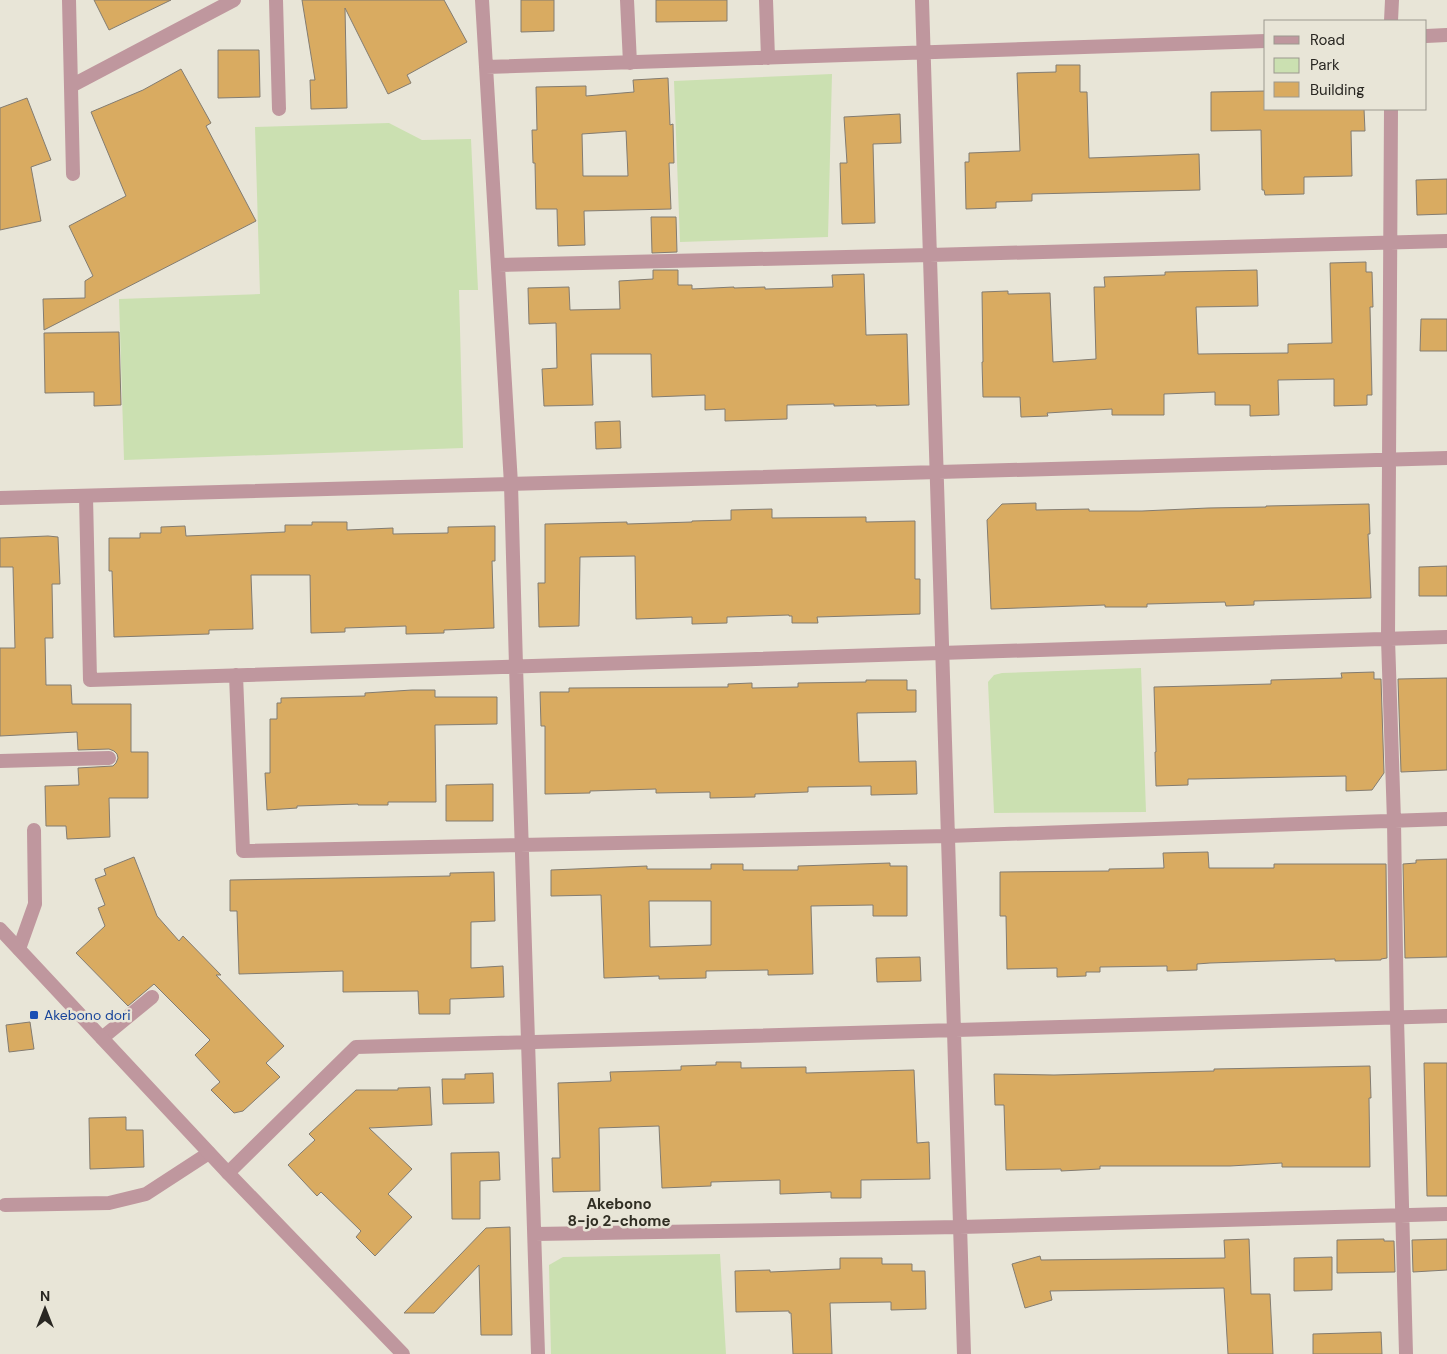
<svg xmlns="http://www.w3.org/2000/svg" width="1447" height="1354" viewBox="0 0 1447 1354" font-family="'DM Sans',sans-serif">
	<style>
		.green { fill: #cbe0b1 }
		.building { fill: #d9ab61; stroke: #837c71; fill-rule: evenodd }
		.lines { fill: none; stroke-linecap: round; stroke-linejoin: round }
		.service { stroke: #bf979e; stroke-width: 14 }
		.minor { stroke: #bf979e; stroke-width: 14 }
		.tertiary { stroke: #bf979e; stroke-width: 14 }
		.transit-dot { fill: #1a4fb4; stroke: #e8e5d7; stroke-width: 2 }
		.labels { text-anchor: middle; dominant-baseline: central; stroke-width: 5; stroke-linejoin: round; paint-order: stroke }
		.transit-label { font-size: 14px; fill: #164399; stroke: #e8e5d7; text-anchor: start }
		.neighbourhood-label { font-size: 15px; font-weight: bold; fill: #302e23; stroke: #e8e5d7 }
	</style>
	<rect width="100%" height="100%" fill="#e8e5d7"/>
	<path class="green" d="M 832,74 L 828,237 L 680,242 L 674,81 Z
		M 389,123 L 422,140 L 471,139 L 478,290 L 459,290 L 463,448 L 124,460 L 119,299 L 260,294 L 255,127 Z
		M 1141,668 L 1146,812 L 994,813 L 988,682 L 994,675 L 1002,673 Z
		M 720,1254 L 726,1354 L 551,1354 L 549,1265 L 563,1257 Z"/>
	<path class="building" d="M 94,0 L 171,0 L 109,30 Z
		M 302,0 L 444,0 L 467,42 L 407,75 L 411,83 L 388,94 L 345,8 L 347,108 L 311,109 L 310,80 L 315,80 Z
		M 521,0 L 554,0 L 554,31 L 521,32 Z
		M 656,0 L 727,0 L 727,21 L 656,22 Z
		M 218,50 L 259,50 L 260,97 L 218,98 Z
		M 1056,65 L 1080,65 L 1080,92 L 1087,92 L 1089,158 L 1199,154 L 1200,190 L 1032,194 L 1032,201 L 996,202 L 996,208 L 966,209 L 965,162 L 969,162 L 969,153 L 1020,151 L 1017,73 L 1056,72 Z
		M 181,69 L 211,123 L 206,126 L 256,221 L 44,330 L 43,299 L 85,298 L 85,281 L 93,276 L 69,226 L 126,196 L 91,112 L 143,90 Z
		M 668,78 L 670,125 L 673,124 L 674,163 L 669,163 L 671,209 L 584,211 L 585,245 L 558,246 L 557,209 L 536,209 L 535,163 L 533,163 L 532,130 L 537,130 L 536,87 L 586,86 L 586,96 L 634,92 L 633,80 ZM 626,131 L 628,176 L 583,176 L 582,134 Z
		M 1266,91 L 1266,109 L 1364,109 L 1365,131 L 1351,131 L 1352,176 L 1304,177 L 1304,194 L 1265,195 L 1264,190 L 1262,190 L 1261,130 L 1211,131 L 1211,92 Z
		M 27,98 L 51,160 L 31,167 L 41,221 L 0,230 L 0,108 Z
		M 900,114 L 901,143 L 873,144 L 875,223 L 842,224 L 840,163 L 847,163 L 844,117 Z
		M 1447,179 L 1447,214 L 1417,215 L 1416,180 Z
		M 651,217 L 676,217 L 677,252 L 652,253 Z
		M 1366,262 L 1366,272 L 1372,272 L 1373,307 L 1370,307 L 1372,395 L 1367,395 L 1367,405 L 1334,406 L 1334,379 L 1278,380 L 1279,415 L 1250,416 L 1250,405 L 1215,405 L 1215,392 L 1164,394 L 1164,415 L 1112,415 L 1112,409 L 1047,413 L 1048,416 L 1021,417 L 1020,397 L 983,397 L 982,362 L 983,362 L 982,292 L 1008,291 L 1008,294 L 1050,293 L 1053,362 L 1096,359 L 1094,287 L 1105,287 L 1104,277 L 1165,275 L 1165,272 L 1257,270 L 1258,306 L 1196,307 L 1198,354 L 1288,353 L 1288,344 L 1332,343 L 1330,263 Z
		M 653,270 L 678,270 L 678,285 L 692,285 L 692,289 L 734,287 L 734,288 L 765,287 L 765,289 L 833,287 L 832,275 L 864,274 L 866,335 L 907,334 L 909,405 L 876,406 L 876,405 L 834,406 L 834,404 L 787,405 L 787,419 L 725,421 L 725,409 L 705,410 L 705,395 L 652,397 L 651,354 L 591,354 L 593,405 L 544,406 L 542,369 L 557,368 L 556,323 L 529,324 L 528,288 L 569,287 L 570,310 L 620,309 L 619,281 L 653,279 Z
		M 1421,319 L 1447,319 L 1447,351 L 1420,351 Z
		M 119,332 L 121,405 L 94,406 L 94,392 L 45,393 L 44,333 Z
		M 620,421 L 621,448 L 596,449 L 595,422 Z
		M 1036,503 L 1036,510 L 1089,509 L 1089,511 L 1142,511 L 1208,508 L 1266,507 L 1266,506 L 1369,504 L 1370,534 L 1368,534 L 1371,598 L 1254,601 L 1254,605 L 1226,606 L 1225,602 L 1147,604 L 1147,607 L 1105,607 L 1105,605 L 991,609 L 987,520 L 1002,504 Z
		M 772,509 L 772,518 L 866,517 L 866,522 L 915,521 L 915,579 L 920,579 L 920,614 L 817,617 L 818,623 L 792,623 L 792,616 L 789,616 L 789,615 L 727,617 L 727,623 L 692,624 L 692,617 L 636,619 L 635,556 L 580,557 L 579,626 L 539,627 L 538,583 L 545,583 L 545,524 L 627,522 L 627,524 L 692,522 L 692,521 L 731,520 L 731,510 Z
		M 312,522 L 347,522 L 347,530 L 393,528 L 393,534 L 448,533 L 448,527 L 495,526 L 495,561 L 492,561 L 494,628 L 444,630 L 444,633 L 406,634 L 406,626 L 345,628 L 345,632 L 311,633 L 310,575 L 251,575 L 253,629 L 209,630 L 209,634 L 114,637 L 112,571 L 109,571 L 109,538 L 140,538 L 140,533 L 161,533 L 161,527 L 185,526 L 186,536 L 285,532 L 285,525 L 312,525 Z
		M 48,536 L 58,537 L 60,584 L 52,584 L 53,638 L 45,638 L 46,685 L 71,685 L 72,704 L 131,704 L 131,752 L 148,752 L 148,798 L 109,798 L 110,837 L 67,839 L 66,826 L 46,826 L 45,786 L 79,785 L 78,768 L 113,766 L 116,763 L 118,758 L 117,754 L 114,751 L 109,749 L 78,750 L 77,732 L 0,736 L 0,648 L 15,648 L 13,567 L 0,567 L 0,538 Z
		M 1447,566 L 1447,596 L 1419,596 L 1419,567 Z
		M 1374,672 L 1374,679 L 1381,679 L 1384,773 L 1372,790 L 1346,791 L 1346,776 L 1195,779 L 1188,779 L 1188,785 L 1156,786 L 1155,752 L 1156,752 L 1154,687 L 1271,684 L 1271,680 L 1342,678 L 1341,673 Z
		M 1447,678 L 1447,770 L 1401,772 L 1398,679 Z
		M 866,680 L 907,680 L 907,690 L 916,690 L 916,712 L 857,713 L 859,762 L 916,761 L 917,794 L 871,795 L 871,786 L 808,787 L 808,792 L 755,794 L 755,797 L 710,798 L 710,792 L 656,793 L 656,789 L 590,791 L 590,793 L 545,794 L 545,726 L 541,726 L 540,692 L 569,692 L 569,688 L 728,687 L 728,684 L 752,683 L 752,688 L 798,687 L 798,683 L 866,682 Z
		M 412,690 L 435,690 L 435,697 L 497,697 L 497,724 L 435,725 L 436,802 L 388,802 L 388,805 L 358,805 L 358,804 L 297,806 L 297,808 L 267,810 L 265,773 L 270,773 L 270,719 L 277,719 L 277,703 L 281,703 L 281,698 L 365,696 L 365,693 Z
		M 493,784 L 493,821 L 446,821 L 446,785 Z
		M 1208,852 L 1209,868 L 1274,868 L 1274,864 L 1386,864 L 1387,958 L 1381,959 L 1381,960 L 1335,961 L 1335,959 L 1210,963 L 1197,964 L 1197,970 L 1167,971 L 1167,966 L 1100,967 L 1100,972 L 1086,972 L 1086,976 L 1057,977 L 1057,968 L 1007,969 L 1006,916 L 1000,916 L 1000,872 L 1109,871 L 1109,869 L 1164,868 L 1163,853 Z
		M 134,857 L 157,916 L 179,941 L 183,936 L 221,975 L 216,975 L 284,1046 L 266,1063 L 280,1077 L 243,1111 L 234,1113 L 211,1090 L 220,1082 L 195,1055 L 210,1040 L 154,984 L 128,1006 L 76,953 L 105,926 L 98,908 L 105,905 L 95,879 L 106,875 L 104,869 Z
		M 1447,859 L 1447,957 L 1405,958 L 1403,864 L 1416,863 L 1416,860 Z
		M 890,863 L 890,866 L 907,866 L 907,916 L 873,916 L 873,905 L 811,906 L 813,974 L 768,975 L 768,970 L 706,971 L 706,978 L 659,979 L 659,976 L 604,978 L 601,895 L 551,896 L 551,870 L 647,866 L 647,869 L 711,869 L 711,864 L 743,864 L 743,870 L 798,870 L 798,866 ZM 649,901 L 711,901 L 711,945 L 650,947 Z
		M 494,872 L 495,921 L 471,922 L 471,968 L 503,966 L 504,997 L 450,999 L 450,1014 L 419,1014 L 418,991 L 343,992 L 343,971 L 239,974 L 237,911 L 230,911 L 230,880 L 450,876 L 450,873 Z
		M 920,957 L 921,981 L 877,982 L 876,958 Z
		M 30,1022 L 34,1049 L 9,1052 L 6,1025 Z
		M 716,1062 L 741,1062 L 741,1068 L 806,1067 L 806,1073 L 914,1070 L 917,1143 L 929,1142 L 930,1179 L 861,1180 L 861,1198 L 831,1198 L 831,1192 L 780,1194 L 780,1180 L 711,1182 L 711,1186 L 662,1188 L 659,1126 L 599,1128 L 600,1191 L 553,1192 L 552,1158 L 560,1158 L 558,1083 L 611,1081 L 610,1072 L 681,1070 L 681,1066 L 716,1065 Z
		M 1424,1063 L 1447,1063 L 1447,1196 L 1427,1196 Z
		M 1370,1066 L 1371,1098 L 1369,1098 L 1370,1167 L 1282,1167 L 1282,1163 L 1230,1166 L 1100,1166 L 1100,1169 L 1061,1171 L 1061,1169 L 1006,1170 L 1004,1105 L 995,1105 L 994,1074 L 1054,1075 L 1214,1071 L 1214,1069 Z
		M 493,1073 L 494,1103 L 443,1104 L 442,1079 L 465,1079 L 465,1074 Z
		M 430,1087 L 432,1125 L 369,1128 L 412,1169 L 388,1194 L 412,1217 L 375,1256 L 356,1237 L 361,1231 L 321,1192 L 317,1196 L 288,1165 L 315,1140 L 309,1134 L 356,1090 L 398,1090 L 398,1088 Z
		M 126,1117 L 126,1130 L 143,1130 L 144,1167 L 90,1169 L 89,1118 Z
		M 499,1152 L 500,1180 L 480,1181 L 480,1219 L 452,1219 L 451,1153 Z
		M 510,1227 L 512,1335 L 481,1335 L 479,1265 L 434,1313 L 404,1313 L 486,1228 Z
		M 1249,1239 L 1251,1294 L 1270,1294 L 1273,1354 L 1228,1354 L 1224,1288 L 1050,1291 L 1052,1300 L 1025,1308 L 1012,1264 L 1040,1256 L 1041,1260 L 1225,1258 L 1224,1240 Z
		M 1384,1239 L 1384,1241 L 1394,1241 L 1395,1272 L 1337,1273 L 1337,1240 Z
		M 1447,1239 L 1447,1270 L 1413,1272 L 1412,1240 Z
		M 1332,1257 L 1332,1290 L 1294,1291 L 1294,1258 Z
		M 840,1258 L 882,1258 L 882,1264 L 912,1264 L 912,1271 L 925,1271 L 926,1309 L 891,1310 L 891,1302 L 830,1303 L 832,1354 L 793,1354 L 791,1313 L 789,1313 L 789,1311 L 736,1312 L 735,1271 L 770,1270 L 770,1272 L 840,1269 Z
		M 1381,1332 L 1382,1354 L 1313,1354 L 1313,1334 Z"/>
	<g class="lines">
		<path class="service" d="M 276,0 L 279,109
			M 0,761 L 109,758
			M 19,949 L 35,904 L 34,830
			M 102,1038 L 152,997
			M 5,1205 L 109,1203 L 146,1194 L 209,1153"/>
		<path class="minor" d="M 69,0 L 73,174
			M 482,0 L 511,484 L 516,666 L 538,1354
			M 627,0 L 630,63
			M 766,0 L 768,58
			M 922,0 L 964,1354
			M 1391,21 L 1392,0
			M 1426,36 L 1447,35
			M 486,67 L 1266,41
			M 71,86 L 234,0
			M 1391,109 L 1388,639 L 1394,821 L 1397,1018 L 1406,1354
			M 498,265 L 930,255 L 1447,241
			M 86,496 L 90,680 L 1447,637
			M 0,498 L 1447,458
			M 236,675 L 243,851 L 948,836 L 1447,819
			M 228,1173 L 356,1047 L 1447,1016
			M 535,1234 L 960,1227 L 1447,1214"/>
		<path class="tertiary" d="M 0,929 L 228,1173 L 403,1354"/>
	</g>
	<rect class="transit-dot" x="29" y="1010" width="10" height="10" rx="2.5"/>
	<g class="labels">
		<g class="transit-label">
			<text x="44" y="1015">Akebono dori</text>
		</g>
		<g class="neighbourhood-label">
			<text x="619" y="1204">Akebono<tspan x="619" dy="17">8-jo 2-chome</tspan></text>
		</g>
	</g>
	<rect x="1264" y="20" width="162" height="90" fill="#e8e5d7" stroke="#9c998f"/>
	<rect x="1274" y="36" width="25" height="8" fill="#bf979e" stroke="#9c998f"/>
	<text x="1310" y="45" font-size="15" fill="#292722">Road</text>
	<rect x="1274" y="58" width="25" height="15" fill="#cbe0b1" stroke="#9c998f"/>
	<text x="1310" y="70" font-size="15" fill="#292722">Park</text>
	<rect x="1274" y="82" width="25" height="15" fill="#d9ab61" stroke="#9c998f"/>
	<text x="1310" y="95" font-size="15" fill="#292722">Building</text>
	<g transform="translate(45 1309)" stroke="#e8e5d7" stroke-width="4" paint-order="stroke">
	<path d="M0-4L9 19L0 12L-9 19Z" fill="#292722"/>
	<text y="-8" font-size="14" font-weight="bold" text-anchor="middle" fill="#292722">N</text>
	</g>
</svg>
